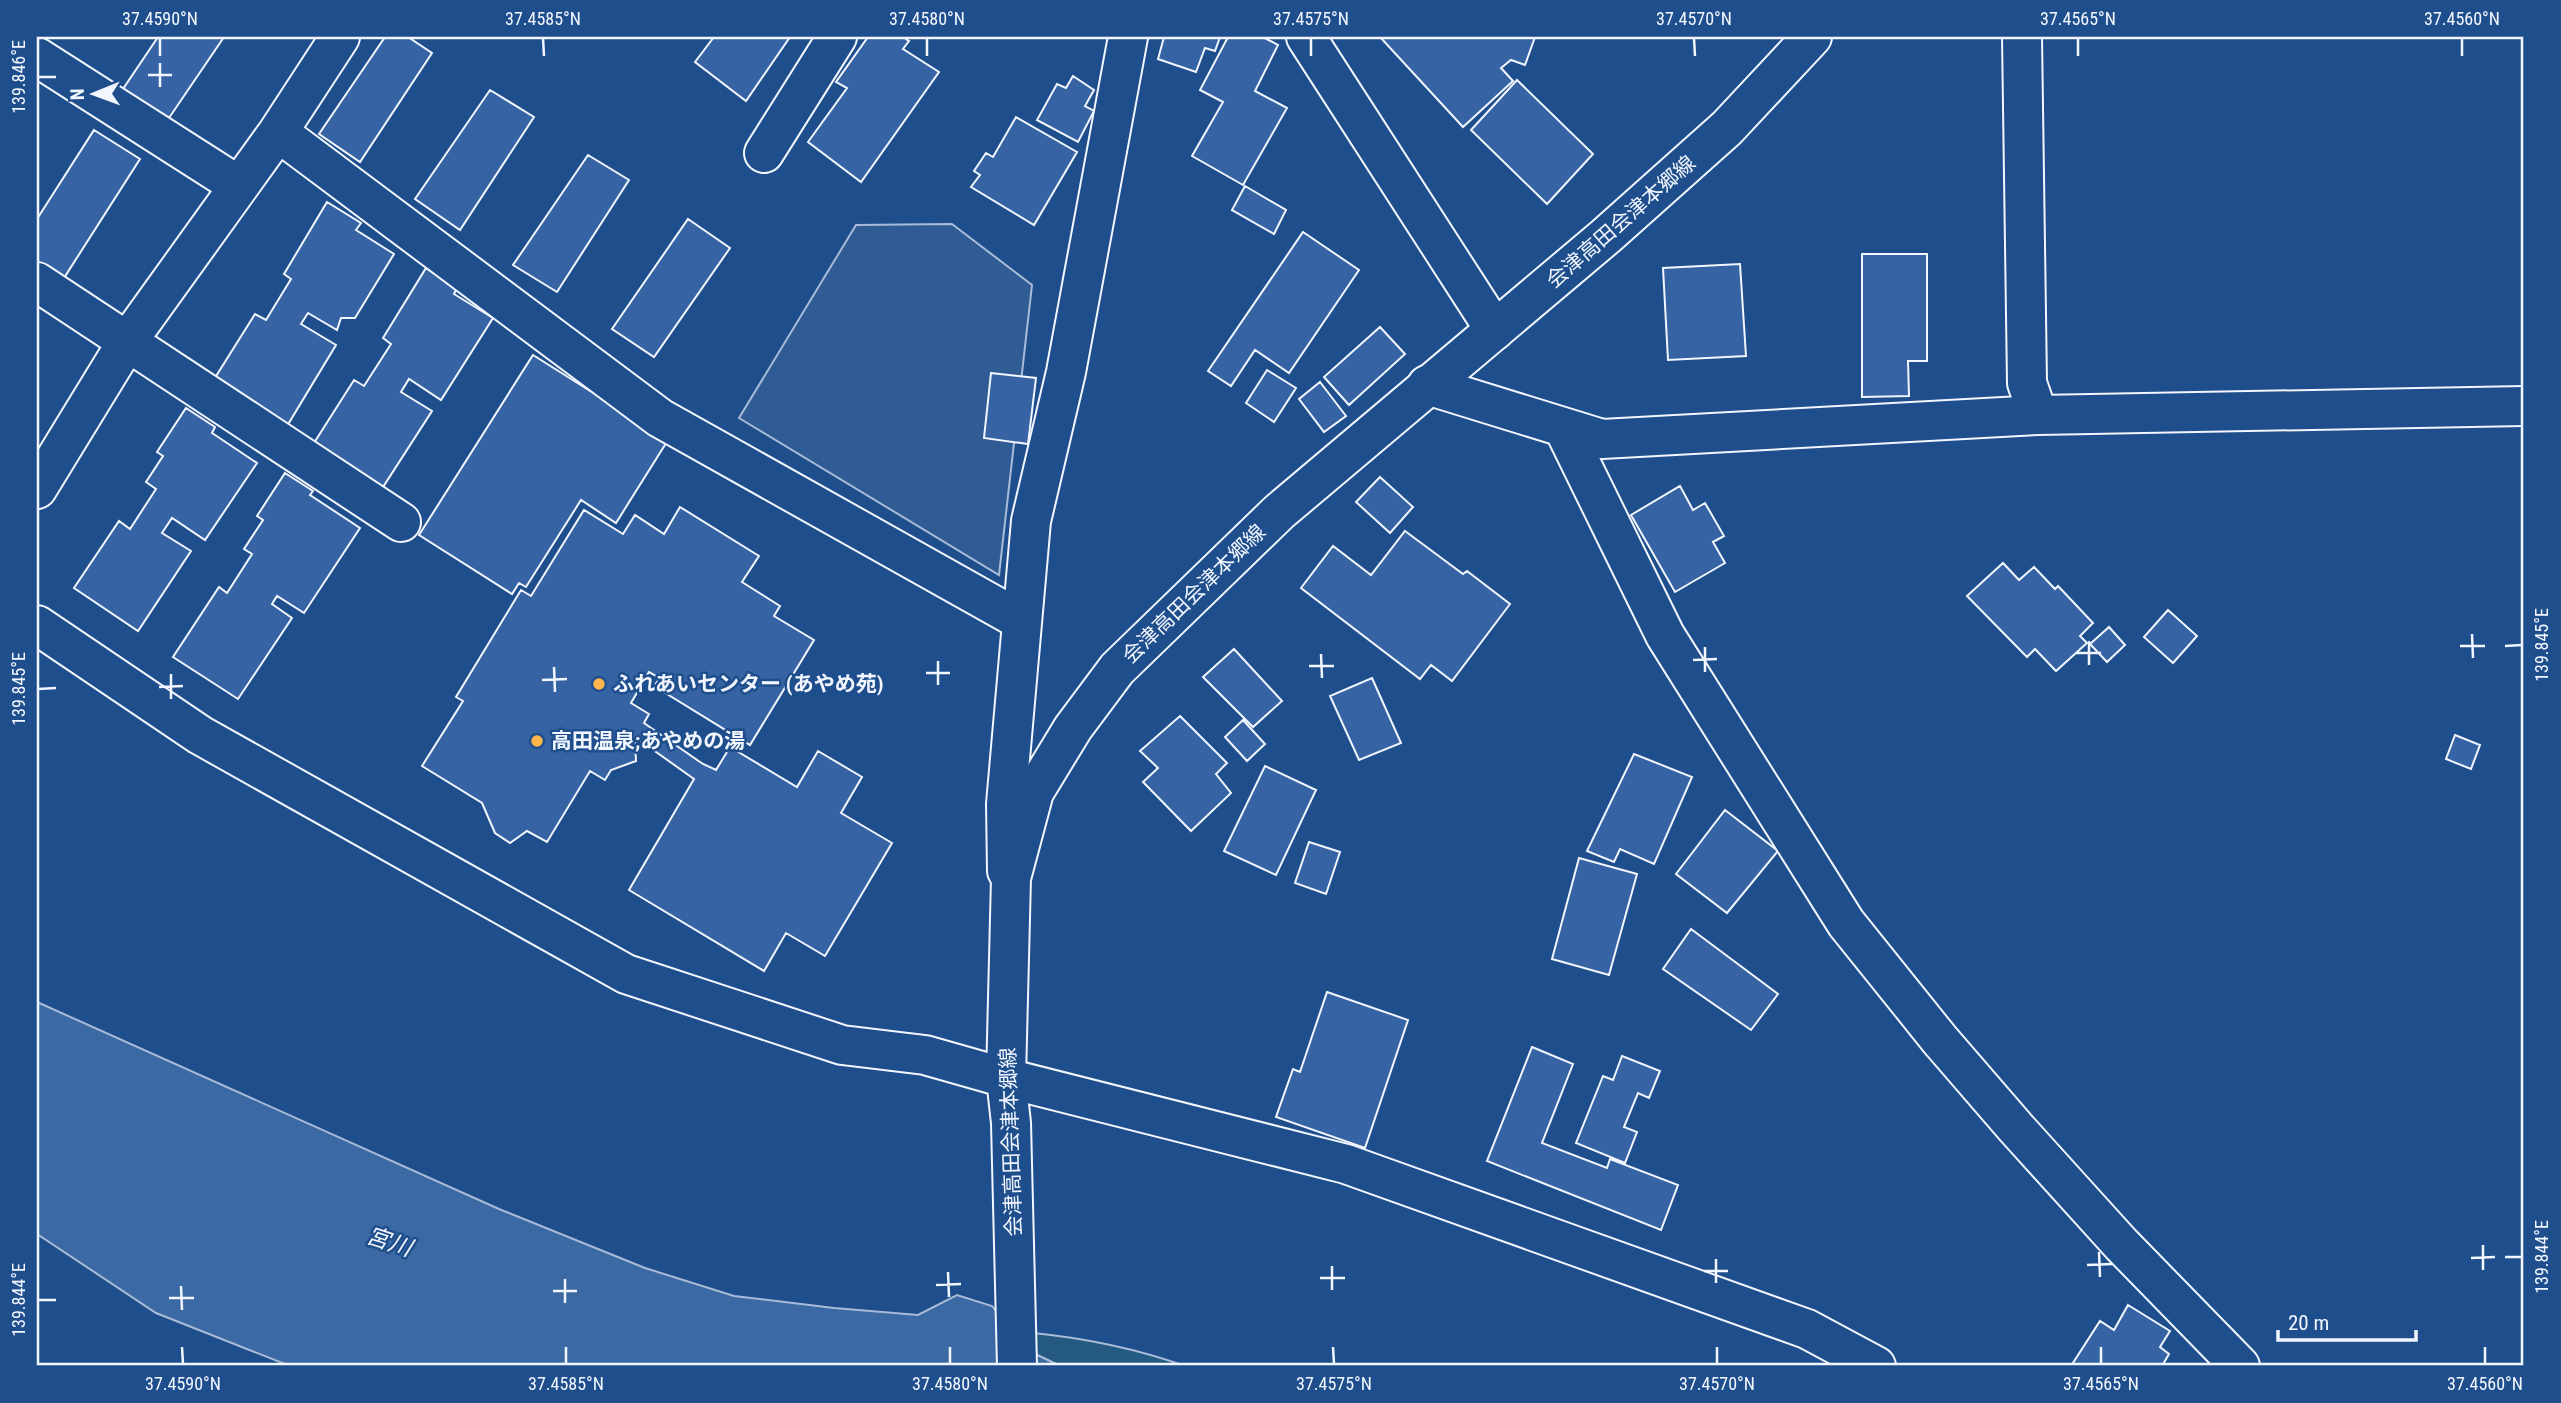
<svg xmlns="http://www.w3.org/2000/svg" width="2561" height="1403" viewBox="0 0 2561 1403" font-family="'Roboto Condensed','Noto Sans JP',sans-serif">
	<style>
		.green { fill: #245a82; stroke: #a8bbd7; stroke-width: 2 }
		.parking { fill: #305b95; stroke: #a8bbd7; stroke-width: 2 }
		.water { fill: #3b69a3; stroke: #a8bbd7; stroke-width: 2 }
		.building { fill: #3563a3; stroke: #f2f6ff; stroke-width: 2 }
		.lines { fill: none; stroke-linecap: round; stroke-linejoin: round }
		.minor-casing { stroke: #f2f6ff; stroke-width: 42 }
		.secondary-casing { stroke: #f2f6ff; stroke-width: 42 }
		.minor { stroke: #1f4e8c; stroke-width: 38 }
		.secondary { stroke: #1f4e8c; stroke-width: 38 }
		.ticks { fill: none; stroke: #f2f6ff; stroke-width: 2.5 }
		.poi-dot { fill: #ffb74d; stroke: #1f4e8c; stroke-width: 2.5 }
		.labels { text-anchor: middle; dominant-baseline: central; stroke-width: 5; stroke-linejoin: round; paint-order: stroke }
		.street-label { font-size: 21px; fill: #f2f6ff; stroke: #1f4e8c }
		.poi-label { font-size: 21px; font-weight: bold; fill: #f2f6ff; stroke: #1f4e8c; text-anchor: start }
		.water-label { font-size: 23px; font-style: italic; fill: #f2f6ff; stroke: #1f4e8c }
		.neatline { fill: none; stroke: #f2f6ff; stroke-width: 2.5 }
		.ticks-label { font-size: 18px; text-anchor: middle; fill: #f2f6ff }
	</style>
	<rect width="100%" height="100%" fill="#1f4e8c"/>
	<path class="green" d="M 1033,1333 C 1084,1338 1137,1349 1185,1366 L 1060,1366 L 1033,1353 Z"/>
	<path class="parking" d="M 952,224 L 1032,285 L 999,575 L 739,418 L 856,225 Z"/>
	<path class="water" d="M 37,1002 L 499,1209 L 645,1268 L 734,1296 L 834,1308 L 918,1315 L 957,1295 L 992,1306 L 1033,1353 L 1060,1366 L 290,1366 L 156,1313 L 37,1234 Z"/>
	<path class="building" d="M 158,37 L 224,37 L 169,118 L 123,89 Z
		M 385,37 L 408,37 L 432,53 L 360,162 L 319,134 Z
		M 714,37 L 790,37 L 746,101 L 695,62 Z
		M 868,37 L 903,37 L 909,41 L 903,49 L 939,72 L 861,182 L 808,142 L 847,88 L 836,82 Z
		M 1164,37 L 1220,37 L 1215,51 L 1205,48 L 1196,72 L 1158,59 Z
		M 1228,37 L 1263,37 L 1278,45 L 1255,91 L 1287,108 L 1243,185 L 1192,156 L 1223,102 L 1200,90 Z
		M 1380,37 L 1535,37 L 1525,65 L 1511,60 L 1501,68 L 1513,81 L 1463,127 Z
		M 1073,76 L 1094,90 L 1085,106 L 1094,111 L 1078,142 L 1037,120 L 1057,84 L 1066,88 Z
		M 1517,80 L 1593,154 L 1547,204 L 1471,130 Z
		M 490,90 L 534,117 L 460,230 L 415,199 Z
		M 1016,117 L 1077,152 L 1034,225 L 971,187 L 980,175 L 974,171 L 986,153 L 993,157 Z
		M 94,130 L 140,159 L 64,278 L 37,261 L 37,219 Z
		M 588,155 L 629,180 L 557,292 L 513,265 Z
		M 1245,186 L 1286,210 L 1274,234 L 1232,210 Z
		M 327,202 L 361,223 L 356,230 L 394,254 L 355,318 L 341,318 L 337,330 L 308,313 L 301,324 L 336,345 L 287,426 L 213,381 L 255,314 L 266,320 L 291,279 L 284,274 Z
		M 688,219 L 730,248 L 654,357 L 612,329 Z
		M 1303,232 L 1359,270 L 1289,373 L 1255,350 L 1231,386 L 1208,371 Z
		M 1862,254 L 1927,254 L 1927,361 L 1908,361 L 1909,396 L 1862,397 Z
		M 1740,264 L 1746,356 L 1668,360 L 1663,268 Z
		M 426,268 L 457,288 L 454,294 L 493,318 L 441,400 L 409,379 L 401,392 L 432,411 L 383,487 L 314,443 L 354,380 L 364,386 L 391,344 L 383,338 Z
		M 1380,327 L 1405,354 L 1349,405 L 1324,377 Z
		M 533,355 L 668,440 L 616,523 L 581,500 L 526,587 L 519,583 L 512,594 L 419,535 Z
		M 1267,370 L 1296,388 L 1274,422 L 1246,403 Z
		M 991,373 L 1036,378 L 1028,444 L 984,438 Z
		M 1320,382 L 1346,416 L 1324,432 L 1299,399 Z
		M 186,408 L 215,427 L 212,433 L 257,463 L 205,540 L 172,518 L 162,533 L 191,551 L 138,631 L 74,588 L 119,521 L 130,529 L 156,489 L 146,482 L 163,456 L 157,452 Z
		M 285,473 L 313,491 L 310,495 L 360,528 L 304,613 L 277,596 L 272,604 L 292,618 L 238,699 L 173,657 L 219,587 L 227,593 L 252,554 L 244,549 L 263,520 L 257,516 Z
		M 1380,477 L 1413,507 L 1390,533 L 1356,502 Z
		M 1680,486 L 1693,510 L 1705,503 L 1724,536 L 1713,542 L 1725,563 L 1675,592 L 1631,515 Z
		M 680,507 L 759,556 L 742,582 L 780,606 L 774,616 L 814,640 L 750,745 L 654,686 L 660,678 L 649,672 L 631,703 L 649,714 L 644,723 L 703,764 L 716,770 L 730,747 L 797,787 L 818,751 L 862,777 L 841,813 L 892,843 L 825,956 L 786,933 L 764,971 L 629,890 L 694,779 L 635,737 L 636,761 L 611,770 L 605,780 L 590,771 L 547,842 L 527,831 L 510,843 L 495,833 L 482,803 L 422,766 L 463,701 L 456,697 L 521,590 L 531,596 L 584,510 L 623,534 L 635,515 L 664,534 Z
		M 1405,531 L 1463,574 L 1467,571 L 1510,604 L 1452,681 L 1431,665 L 1420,679 L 1301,588 L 1333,546 L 1371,575 Z
		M 2003,563 L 2019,580 L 2034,567 L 2055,589 L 2058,586 L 2093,623 L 2080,636 L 2087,643 L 2056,671 L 2035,649 L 2027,657 L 1967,596 Z
		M 2168,610 L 2197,636 L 2173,663 L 2144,637 Z
		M 2109,627 L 2125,645 L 2107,662 L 2090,644 Z
		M 1234,649 L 1282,701 L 1253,727 L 1203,677 Z
		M 1372,678 L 1401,743 L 1359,760 L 1330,696 Z
		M 1180,716 L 1227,763 L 1216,774 L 1231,793 L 1191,831 L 1143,782 L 1158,768 L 1140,751 Z
		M 1243,720 L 1265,744 L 1247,761 L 1225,737 Z
		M 2455,735 L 2480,745 L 2471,769 L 2446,759 Z
		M 1634,754 L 1692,777 L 1654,864 L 1620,849 L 1614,862 L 1587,851 Z
		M 1265,766 L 1316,790 L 1276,875 L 1224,851 Z
		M 1725,810 L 1778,851 L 1727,913 L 1676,874 Z
		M 1309,842 L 1340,852 L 1326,894 L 1295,883 Z
		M 1579,858 L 1637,874 L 1609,975 L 1552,959 Z
		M 1691,929 L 1778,994 L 1751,1030 L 1663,969 Z
		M 1327,992 L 1408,1020 L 1365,1148 L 1276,1117 L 1293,1069 L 1300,1072 Z
		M 1532,1047 L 1573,1064 L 1542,1143 L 1607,1168 L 1610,1159 L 1678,1185 L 1661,1230 L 1487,1161 Z
		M 1622,1056 L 1660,1071 L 1649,1098 L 1638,1093 L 1624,1127 L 1637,1132 L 1625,1163 L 1576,1143 L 1603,1076 L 1613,1080 Z
		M 2128,1305 L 2170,1331 L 2160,1347 L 2169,1354 L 2162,1366 L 2071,1366 L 2100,1321 L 2114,1330 Z"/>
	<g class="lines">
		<g class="minor-casing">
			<path id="minor" d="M 1306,37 L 1495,330
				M 2022,37 L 2027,383 L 2038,415 L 2524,406
				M 37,57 L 239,186
				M 278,132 L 660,418 L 1022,621
				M 764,153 L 837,37
				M 37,282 L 401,522
				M 1427,385 L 1602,439 L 2038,415
				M 1563,427 L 1665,635 L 1846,923 L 1940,1040 L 2016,1128 L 2121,1244 L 2240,1366
				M 37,489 L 127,342 L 278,132 L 340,37
				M 37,625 L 200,735 L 626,974 L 842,1045 L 925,1055 L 1006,1078 L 1346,1164 L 1807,1329 L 1876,1366
				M 1007,871 L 1006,804 L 1031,521 L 1066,372 L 1128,37"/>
		</g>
		<g class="secondary-casing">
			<path id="secondary" d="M 1017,1366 L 1011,1123 L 1006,1078 L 1011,878 L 1034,792 L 1073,728 L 1117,669 L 1279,512 L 1606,236 L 1727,128 L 1812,37"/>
		</g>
		<use href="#minor" class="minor"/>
		<use href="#secondary" class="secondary"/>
	</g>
	<path class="ticks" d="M 160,38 L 160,56M 543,38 L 544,56M 927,38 L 927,56M 1311,38 L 1311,56M 1694,38 L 1695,56M 2078,38 L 2078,56M 2462,38 L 2462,56M 160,63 L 160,87M 148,75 L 172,75M 38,77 L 56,77M 2472,634 L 2473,658M 2089,641 L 2089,665M 2460,646 L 2485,646M 2505,646 L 2522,645M 1705,647 L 1705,672M 2076,653 L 2101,653M 1321,654 L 1322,678M 1693,660 L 1717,659M 938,661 L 938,685M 1309,666 L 1334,666M 554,667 L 555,692M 926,673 L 950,673M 171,674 L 171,699M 542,680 L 567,679M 159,687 L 183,686M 38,689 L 56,688M 2483,1245 L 2483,1270M 2099,1252 L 2100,1277M 2505,1257 L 2522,1257M 2471,1258 L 2495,1257M 1716,1259 L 1716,1283M 2087,1265 L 2112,1264M 1332,1266 L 1332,1290M 1704,1271 L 1728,1271M 948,1272 L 949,1297M 1320,1278 L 1345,1278M 565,1279 L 565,1303M 936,1285 L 961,1284M 181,1286 L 182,1310M 553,1291 L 577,1291M 169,1298 L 194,1298M 38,1300 L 56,1300M 182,1347 L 183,1364M 566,1347 L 566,1364M 950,1347 L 950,1364M 1333,1347 L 1334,1364M 1717,1347 L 1717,1364M 2101,1347 L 2101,1364M 2485,1347 L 2485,1364"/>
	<g class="poi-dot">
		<circle cx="599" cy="684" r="7"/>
		<circle cx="537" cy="741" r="7"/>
	</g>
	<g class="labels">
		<g class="street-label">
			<text transform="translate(1621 222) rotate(-41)">会津高田会津本郷線</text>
			<text transform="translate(1194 594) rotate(-44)">会津高田会津本郷線</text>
			<text transform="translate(1011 1142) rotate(-92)">会津高田会津本郷線</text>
		</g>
		<g class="poi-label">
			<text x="613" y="684">ふれあいセンター (あやめ苑)</text>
			<text x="551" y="741">高田温泉;あやめの湯</text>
		</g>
		<g class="water-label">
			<text transform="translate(389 1242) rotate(18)">宮川</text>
		</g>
	</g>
	<rect width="2561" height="1403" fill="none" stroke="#1f4e8c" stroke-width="77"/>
	<g transform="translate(94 94) rotate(269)" stroke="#1f4e8c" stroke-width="5" paint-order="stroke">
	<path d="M0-5L12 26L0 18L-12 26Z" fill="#f2f6ff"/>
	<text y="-10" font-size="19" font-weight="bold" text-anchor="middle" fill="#f2f6ff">N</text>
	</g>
	<path d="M2278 1330v10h138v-10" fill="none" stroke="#f2f6ff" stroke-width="3.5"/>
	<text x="2288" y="1330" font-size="21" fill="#f2f6ff" stroke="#1f4e8c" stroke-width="5" paint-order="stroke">20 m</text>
	<rect x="38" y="38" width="2484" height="1326" class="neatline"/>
	<g class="ticks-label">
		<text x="160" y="25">37.4590°N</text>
		<text x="543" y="25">37.4585°N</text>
		<text x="927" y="25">37.4580°N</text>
		<text x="1311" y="25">37.4575°N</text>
		<text x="1694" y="25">37.4570°N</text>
		<text x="2078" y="25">37.4565°N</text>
		<text x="2462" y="25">37.4560°N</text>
		<text transform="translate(19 77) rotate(-90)" y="6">139.846°E</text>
		<text transform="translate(2542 645) rotate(-90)" y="6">139.845°E</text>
		<text transform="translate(19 689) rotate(-90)" y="6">139.845°E</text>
		<text transform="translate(2542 1257) rotate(-90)" y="6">139.844°E</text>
		<text transform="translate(19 1300) rotate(-90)" y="6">139.844°E</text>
		<text x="183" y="1390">37.4590°N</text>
		<text x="566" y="1390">37.4585°N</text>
		<text x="950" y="1390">37.4580°N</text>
		<text x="1334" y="1390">37.4575°N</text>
		<text x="1717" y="1390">37.4570°N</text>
		<text x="2101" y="1390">37.4565°N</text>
		<text x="2485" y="1390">37.4560°N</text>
	</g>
</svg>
